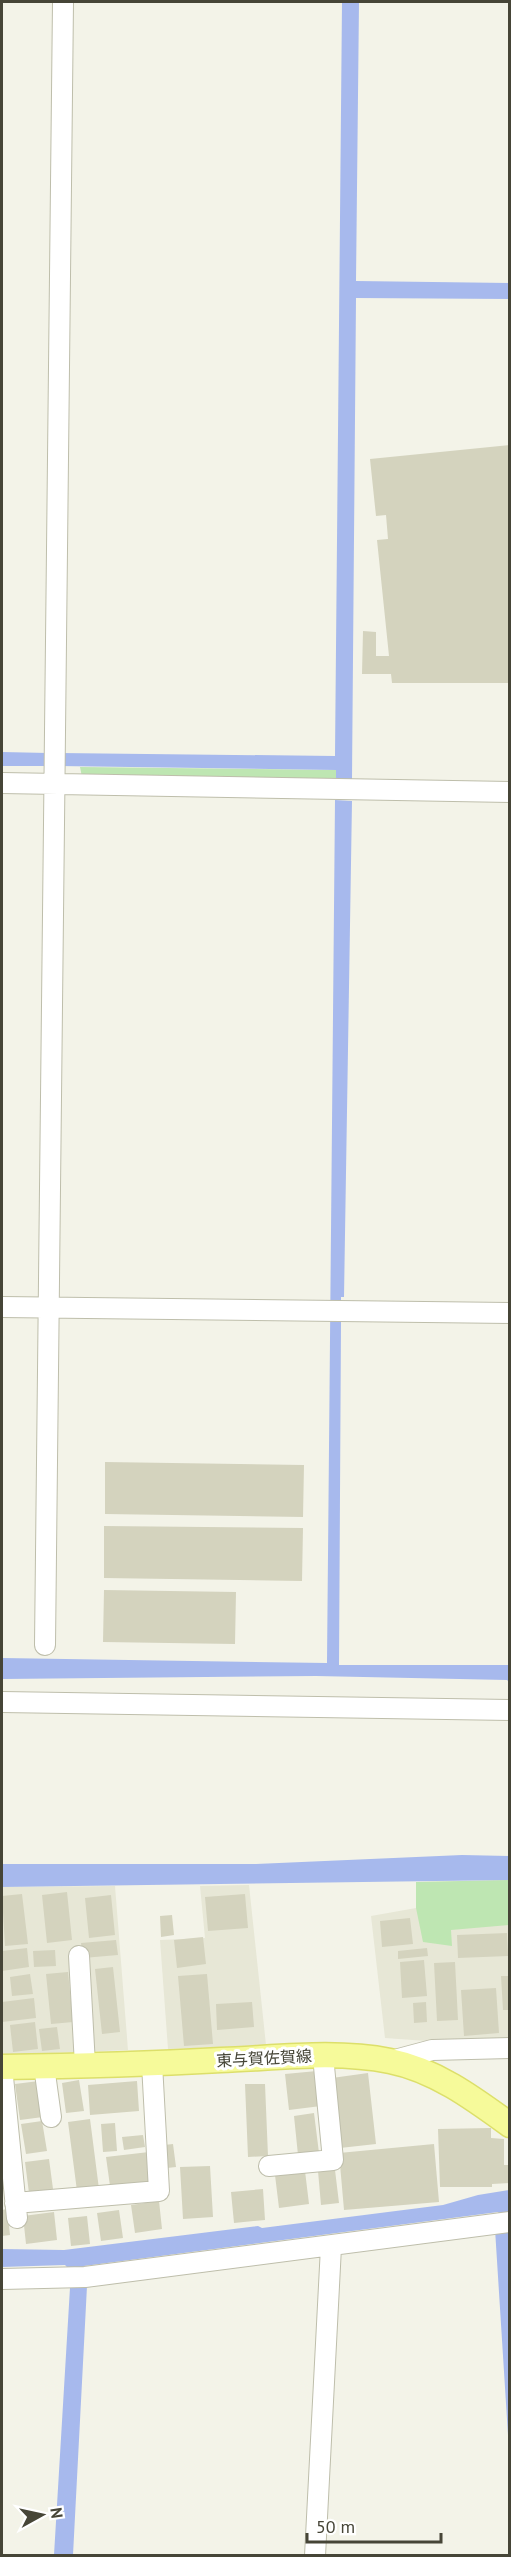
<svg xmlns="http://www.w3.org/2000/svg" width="511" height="2557" viewBox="0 0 511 2557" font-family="'PT Sans','Noto Sans JP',sans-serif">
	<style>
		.residential { fill: #e7e7d6 }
		.green { fill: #bee6b2 }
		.water { fill: #a7b9ed }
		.building { fill: #d4d3be }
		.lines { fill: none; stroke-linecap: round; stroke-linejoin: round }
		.minor-casing { stroke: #bebeab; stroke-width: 22 }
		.major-casing { stroke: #dcdf6a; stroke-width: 27 }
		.minor { stroke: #fff; stroke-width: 20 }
		.major { stroke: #f6fa9a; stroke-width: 24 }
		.labels { text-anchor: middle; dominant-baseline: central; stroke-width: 6; stroke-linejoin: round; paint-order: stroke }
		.street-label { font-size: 16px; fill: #464537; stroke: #fff }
	</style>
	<rect width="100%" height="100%" fill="#f3f3e8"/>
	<path class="residential" d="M 509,1880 L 509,2042 L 454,2043 L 385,2038 L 371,1916 L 416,1908 L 416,1882 Z
		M 249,1885 L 266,2045 L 168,2049 L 160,1940 L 205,1938 L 200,1886 Z
		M 115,1886 L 128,2050 L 2,2055 L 2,1887 Z"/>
	<path class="green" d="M 80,767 L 336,770 L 336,779 L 82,777 Z
		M 509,1880 L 509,1925 L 451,1930 L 452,1946 L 423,1942 L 416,1908 L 416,1882 Z"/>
	<path class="water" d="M 342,2 L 359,2 L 356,281 L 509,283 L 510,299 L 356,298 L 352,779 L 336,779 L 336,770 L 59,766 L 59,753 L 335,756 Z
		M 2,752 L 48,753 L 47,766 L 2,766 Z
		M 335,800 L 352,801 L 344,1297 L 341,1297 L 341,1323 L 339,1665 L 509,1665 L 509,1682 L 507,1680 L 316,1676 L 2,1679 L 2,1658 L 327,1663 Z
		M 462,1855 L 509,1856 L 509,1880 L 2,1887 L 2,1864 L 256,1864 Z
		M 509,2190 L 509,2218 L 502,2218 L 498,2212 L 84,2266 L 80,2271 L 87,2286 L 73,2555 L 54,2555 L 71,2271 L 65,2265 L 2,2267 L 2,2249 L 64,2250 L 258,2226 L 262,2228 L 443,2205 L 478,2195 Z
		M 509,2228 L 509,2451 L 495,2229 Z"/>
	<path class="building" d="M 510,445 L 510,683 L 392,683 L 391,674 L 362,674 L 363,631 L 376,632 L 376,656 L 389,656 L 377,540 L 388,539 L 386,515 L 376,516 L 370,459 Z
		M 105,1462 L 304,1465 L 303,1517 L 105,1514 Z
		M 104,1526 L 303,1528 L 302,1581 L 104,1578 Z
		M 104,1590 L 236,1592 L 235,1644 L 103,1642 Z
		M 67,1892 L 72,1940 L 47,1943 L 42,1895 Z
		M 22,1894 L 28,1944 L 5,1946 L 2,1896 Z
		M 245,1894 L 248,1928 L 208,1931 L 205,1897 Z
		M 111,1895 L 115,1935 L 89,1938 L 85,1898 Z
		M 172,1915 L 174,1935 L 161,1937 L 160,1916 Z
		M 410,1918 L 413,1944 L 382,1947 L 380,1921 Z
		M 507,1933 L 508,1956 L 458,1958 L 457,1935 Z
		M 203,1937 L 206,1964 L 177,1968 L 174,1940 Z
		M 116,1940 L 118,1955 L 83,1958 L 81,1943 Z
		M 27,1948 L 29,1967 L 2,1971 L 2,1951 Z
		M 427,1948 L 428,1956 L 398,1959 L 398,1951 Z
		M 55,1950 L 56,1966 L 34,1967 L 33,1951 Z
		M 424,1960 L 427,1996 L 402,1998 L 400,1962 Z
		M 455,1962 L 458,2020 L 437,2021 L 434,1963 Z
		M 113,1967 L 120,2032 L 102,2034 L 95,1969 Z
		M 68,1972 L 73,2022 L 51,2024 L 46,1974 Z
		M 30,1974 L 33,1994 L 12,1996 L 10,1977 Z
		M 207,1974 L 213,2044 L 184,2046 L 178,1976 Z
		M 501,1976 L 510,1976 L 510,2010 L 503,2010 Z
		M 496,1988 L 499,2033 L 464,2036 L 461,1990 Z
		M 34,1998 L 36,2018 L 2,2022 L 2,2002 Z
		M 252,2002 L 254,2027 L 217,2030 L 216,2004 Z
		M 426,2002 L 427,2022 L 414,2023 L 413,2003 Z
		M 35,2022 L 38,2049 L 13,2052 L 10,2025 Z
		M 57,2027 L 60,2049 L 42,2051 L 39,2029 Z
		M 317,2071 L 321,2106 L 289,2110 L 285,2074 Z
		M 368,2073 L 376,2144 L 340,2148 L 332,2078 Z
		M 79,2080 L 84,2111 L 66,2113 L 62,2083 Z
		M 39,2081 L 43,2117 L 20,2120 L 15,2084 Z
		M 137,2081 L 139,2111 L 90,2115 L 88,2085 Z
		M 245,2084 L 265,2084 L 268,2156 L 248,2157 Z
		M 314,2113 L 319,2153 L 298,2155 L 294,2116 Z
		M 90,2119 L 99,2189 L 77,2191 L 68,2122 Z
		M 42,2121 L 47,2151 L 26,2154 L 21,2124 Z
		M 115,2123 L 117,2151 L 103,2152 L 101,2124 Z
		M 491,2128 L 491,2138 L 504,2139 L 504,2165 L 510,2165 L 510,2183 L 492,2184 L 492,2187 L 440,2187 L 438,2129 Z
		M 143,2135 L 145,2147 L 124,2150 L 122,2137 Z
		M 173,2144 L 176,2167 L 167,2168 L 164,2145 Z
		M 434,2144 L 439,2202 L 344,2210 L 339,2153 Z
		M 149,2152 L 153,2181 L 110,2186 L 106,2157 Z
		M 49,2159 L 53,2189 L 29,2193 L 25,2162 Z
		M 210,2166 L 213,2217 L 183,2219 L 180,2167 Z
		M 335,2170 L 339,2203 L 321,2205 L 318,2171 Z
		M 305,2171 L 309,2204 L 279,2208 L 275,2175 Z
		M 263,2189 L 265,2220 L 234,2223 L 231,2192 Z
		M 159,2201 L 162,2229 L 135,2233 L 131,2205 Z
		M 7,2209 L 10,2235 L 2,2236 L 2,2210 Z
		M 119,2210 L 123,2238 L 101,2241 L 97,2213 Z
		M 54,2212 L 57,2240 L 26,2244 L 23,2216 Z
		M 87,2216 L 90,2244 L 71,2246 L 68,2218 Z"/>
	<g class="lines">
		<g class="minor-casing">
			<path id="minor" d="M 2,783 L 510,792
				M 2,1307 L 510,1313
				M 45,1645 L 63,2
				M 2,1702 L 510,1710
				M 79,1956 L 85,2065
				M 391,2061 L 432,2050 L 510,2048
				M 44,2066 L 51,2117
				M 2,2067 L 17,2218
				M 269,2166 L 333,2160 L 323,2056
				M 15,2203 L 159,2191 L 152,2064
				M 2,2279 L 85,2277 L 510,2222
				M 315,2556 L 331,2247"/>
		</g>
		<g class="major-casing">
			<path id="major" d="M 2,2067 C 75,2066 148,2064 221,2060 C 276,2058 335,2050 390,2061 C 435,2070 473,2098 510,2125"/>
		</g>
		<use href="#minor" class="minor"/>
		<use href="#major" class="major"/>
	</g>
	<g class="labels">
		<g class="street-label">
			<text transform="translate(264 2058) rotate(-3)">東与賀佐賀線</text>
		</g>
	</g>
	<rect width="511" height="2557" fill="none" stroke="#464537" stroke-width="6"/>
	<g transform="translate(42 2515) rotate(82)" stroke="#ffffff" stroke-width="4.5" paint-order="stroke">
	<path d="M0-4.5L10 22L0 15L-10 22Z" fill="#464537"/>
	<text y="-9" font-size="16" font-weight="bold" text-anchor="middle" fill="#464537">N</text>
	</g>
	<path d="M307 2533v9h134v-9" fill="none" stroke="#464537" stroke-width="3"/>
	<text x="316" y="2533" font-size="18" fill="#464537" stroke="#ffffff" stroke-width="4.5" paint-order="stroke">50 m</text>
</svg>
